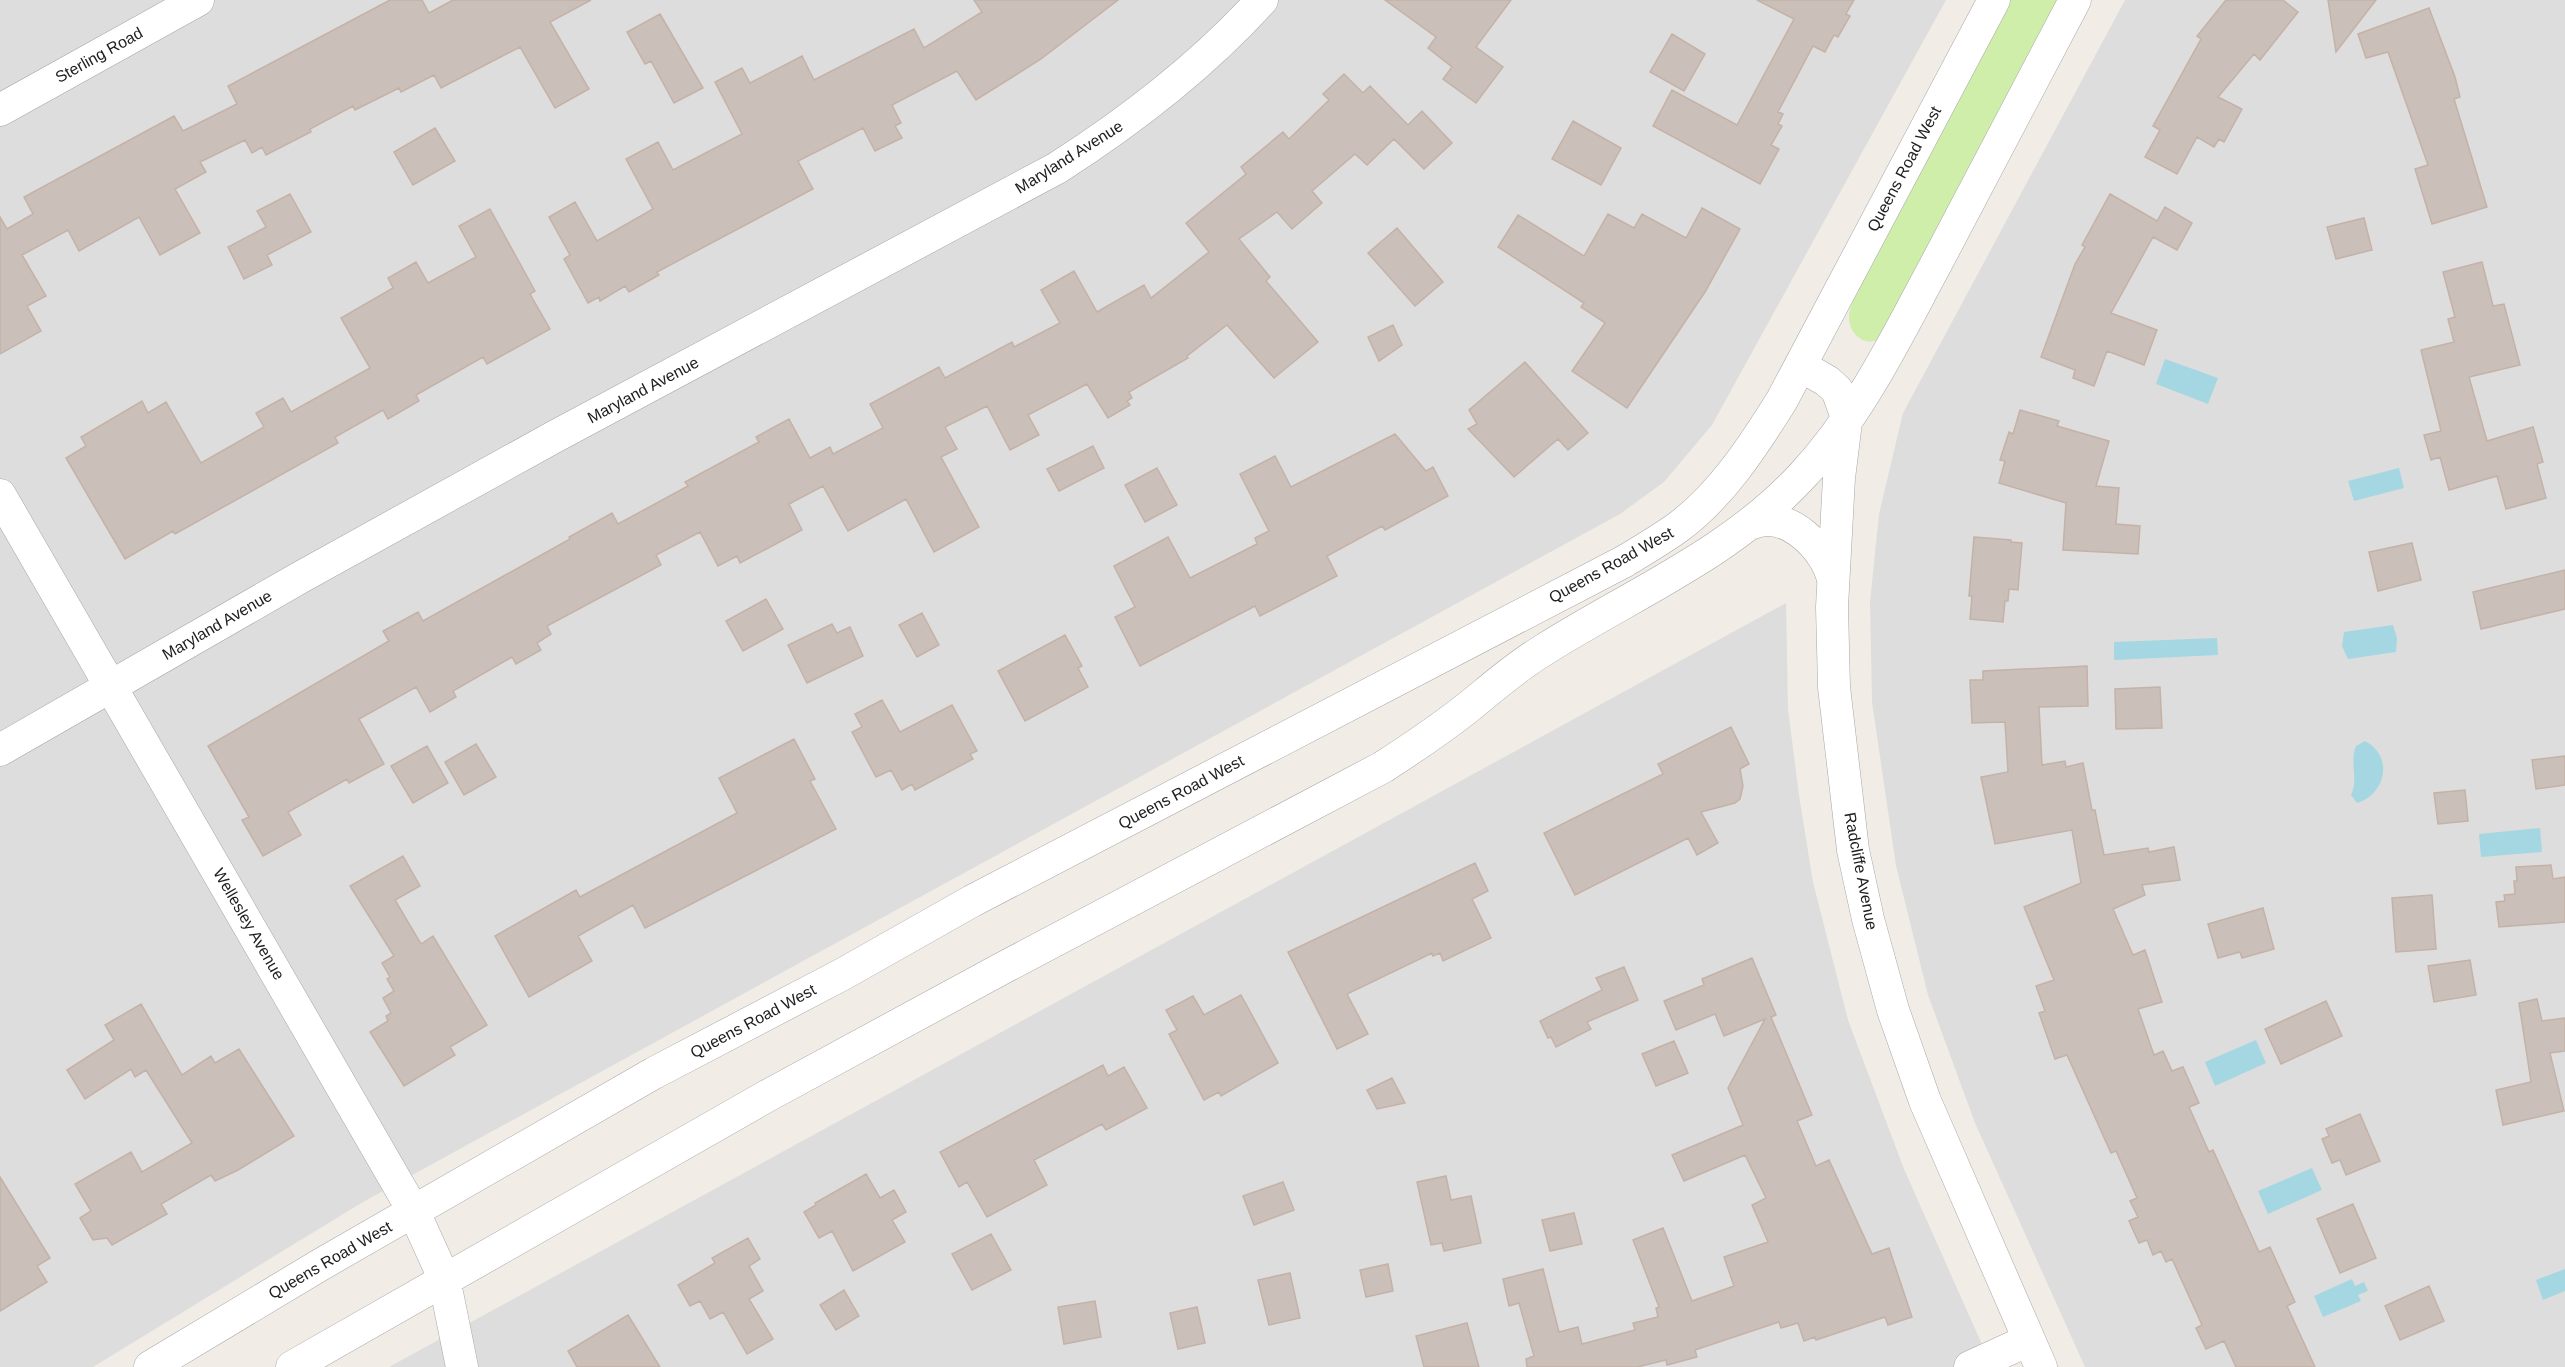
<svg xmlns="http://www.w3.org/2000/svg" width="2565" height="1367" viewBox="0 0 2565 1367" font-family="Helvetica,sans-serif">
	<style>
		.residential { fill: #dedddd }
		.grass { fill: #cfeea9 }
		.water { fill: #a4d7e2 }
		.building { fill: #cabfb9; stroke: #c4b2a7; stroke-width: 1.5 }
		.lines { fill: none; stroke-linecap: round; stroke-linejoin: round }
		.minor-casing { stroke: #a7a7a7; stroke-width: 33 }
		.minor { stroke: #fff; stroke-width: 32 }
		.labels { text-anchor: middle; dominant-baseline: central; stroke-width: 4.5; stroke-linejoin: round; paint-order: stroke }
		.street-label { font-size: 16px; fill: #202020; stroke: #fff }
	</style>
	<rect width="100%" height="100%" fill="#f1ede6"/>
	<path class="residential" d="M 0,0 L 1946,0 L 1712,425 L 1664,482 L 1620,514 L 363,1202 L 93,1367 L 0,1367 Z
		M 2125,0 L 2565,0 L 2565,1367 L 2085,1367 L 1975,1123 L 1928,995 L 1896,866 L 1872,702 L 1870,602 L 1879,514 L 1903,413 Z
		M 1786,603 L 1788,709 L 1799,795 L 1813,882 L 1848,1020 L 1904,1169 L 1992,1367 L 389,1367 Z"/>
	<path class="grass" d="M 2011,0 L 2060,0 L 1882,339 C 1864,347 1849,335 1849,316 C 1849,310 1853,302 1854,296 Z"/>
	<path class="water" d="M 2165,359 L 2218,378 L 2208,404 L 2156,384 Z
		M 2399,468 L 2404,488 L 2354,501 L 2348,481 Z
		M 2393,625 L 2397,638 L 2396,652 L 2348,659 L 2342,646 L 2344,632 Z
		M 2217,638 L 2218,655 L 2114,660 L 2114,642 Z
		M 2365,741 C 2394,756 2386,794 2357,803 L 2351,795 C 2359,778 2349,763 2356,746 Z
		M 2540,828 L 2542,852 L 2481,857 L 2479,834 Z
		M 2256,1040 L 2266,1063 L 2215,1086 L 2205,1062 Z
		M 2312,1168 L 2322,1190 L 2268,1214 L 2258,1191 Z
		M 2565,1269 L 2565,1291 L 2543,1300 L 2536,1280 Z
		M 2352,1279 L 2355,1286 L 2364,1282 L 2368,1291 L 2358,1295 L 2361,1301 L 2323,1317 L 2314,1296 Z"/>
	<path class="building" d="M 390,0 L 422,0 L 429,13 L 453,0 L 591,0 L 550,22 L 589,89 L 555,108 L 520,47 L 441,88 L 434,75 L 401,92 L 399,88 L 355,110 L 353,106 L 310,129 L 311,132 L 266,155 L 262,147 L 252,153 L 245,140 L 200,162 L 206,172 L 175,189 L 200,233 L 160,255 L 139,217 L 79,251 L 68,230 L 22,255 L 46,296 L 27,306 L 41,331 L 0,354 L 0,217 L 7,229 L 33,214 L 24,197 L 174,116 L 183,131 L 237,104 L 228,86 Z
		M 974,0 L 1118,0 L 1041,59 L 976,100 L 957,71 L 892,105 L 901,123 L 895,126 L 902,138 L 875,151 L 863,128 L 798,161 L 813,189 L 657,272 L 659,275 L 629,292 L 625,286 L 600,301 L 599,297 L 588,303 L 564,259 L 570,255 L 549,217 L 575,202 L 597,241 L 653,209 L 626,159 L 658,142 L 673,170 L 742,134 L 715,82 L 742,68 L 750,83 L 802,56 L 814,80 L 914,29 L 924,48 L 982,12 Z
		M 1385,0 L 1511,0 L 1476,47 L 1503,67 L 1476,103 L 1443,79 L 1452,67 L 1428,48 L 1436,37 Z
		M 1757,0 L 1854,0 L 1846,14 L 1850,16 L 1838,37 L 1834,35 L 1825,52 L 1813,46 L 1778,112 L 1783,114 L 1778,124 L 1782,126 L 1771,145 L 1779,149 L 1760,184 L 1653,126 L 1672,90 L 1737,125 L 1794,19 Z
		M 2226,0 L 2283,0 L 2298,12 L 2260,60 L 2254,54 L 2218,97 L 2242,109 L 2224,142 L 2219,139 L 2214,147 L 2197,137 L 2177,174 L 2145,157 L 2160,130 L 2153,126 L 2201,39 L 2197,36 Z
		M 2328,0 L 2376,0 L 2336,52 Z
		M 2429,8 L 2455,77 L 2460,97 L 2454,99 L 2487,207 L 2432,224 L 2415,169 L 2428,165 L 2388,52 L 2366,58 L 2358,34 Z
		M 660,14 L 703,88 L 674,103 L 651,61 L 645,64 L 627,32 Z
		M 1672,34 L 1705,54 L 1684,91 L 1650,72 Z
		M 1344,74 L 1363,93 L 1370,86 L 1408,125 L 1422,111 L 1452,143 L 1424,169 L 1394,139 L 1367,165 L 1355,154 L 1312,191 L 1322,203 L 1292,229 L 1277,212 L 1239,239 L 1270,277 L 1266,281 L 1318,342 L 1274,378 L 1227,325 L 1187,356 L 1188,358 L 1129,392 L 1132,398 L 1127,401 L 1130,405 L 1108,418 L 1087,384 L 1028,415 L 1039,435 L 1010,450 L 987,406 L 945,427 L 957,449 L 941,457 L 979,527 L 934,552 L 906,499 L 848,531 L 823,486 L 789,504 L 802,530 L 740,563 L 737,556 L 718,566 L 700,532 L 656,555 L 661,565 L 547,626 L 551,634 L 537,643 L 541,650 L 516,664 L 512,657 L 453,691 L 456,697 L 430,712 L 416,687 L 359,719 L 384,764 L 349,783 L 347,779 L 288,812 L 301,835 L 263,856 L 242,820 L 249,817 L 208,746 L 389,641 L 383,631 L 418,612 L 423,621 L 570,539 L 569,537 L 612,513 L 618,524 L 688,486 L 685,482 L 759,442 L 756,437 L 789,419 L 810,458 L 830,447 L 833,454 L 883,428 L 870,404 L 939,367 L 945,378 L 1012,342 L 1014,347 L 1060,323 L 1041,290 L 1074,271 L 1097,312 L 1144,285 L 1151,298 L 1209,252 L 1186,223 L 1246,174 L 1241,167 L 1283,132 L 1289,139 L 1329,100 L 1323,94 Z
		M 1573,121 L 1621,148 L 1601,185 L 1552,159 Z
		M 435,128 L 455,161 L 413,185 L 394,152 Z
		M 290,194 L 311,232 L 267,255 L 272,265 L 244,279 L 228,247 L 266,227 L 257,211 Z
		M 2110,194 L 2157,221 L 2165,207 L 2192,223 L 2177,250 L 2153,237 L 2111,313 L 2157,330 L 2144,365 L 2107,351 L 2094,386 L 2073,378 L 2075,370 L 2041,357 L 2075,264 L 2085,247 L 2082,245 Z
		M 1702,208 L 1740,229 L 1705,292 L 1627,408 L 1572,371 L 1605,323 L 1581,307 L 1584,303 L 1498,247 L 1518,215 L 1584,256 L 1608,214 L 1634,228 L 1642,214 L 1686,238 Z
		M 490,209 L 535,291 L 530,294 L 550,329 L 487,364 L 483,357 L 416,395 L 419,401 L 388,419 L 383,410 L 335,437 L 338,443 L 175,534 L 173,531 L 125,559 L 66,458 L 86,446 L 81,437 L 142,401 L 148,413 L 166,402 L 201,463 L 264,427 L 256,413 L 283,398 L 291,412 L 370,368 L 341,318 L 393,288 L 388,278 L 416,262 L 428,283 L 476,257 L 459,226 Z
		M 2364,218 L 2372,250 L 2336,259 L 2327,227 Z
		M 1397,228 L 1443,282 L 1415,306 L 1368,253 Z
		M 2482,262 L 2493,306 L 2504,304 L 2520,365 L 2469,377 L 2487,441 L 2533,427 L 2543,462 L 2537,464 L 2546,498 L 2506,509 L 2497,476 L 2449,490 L 2440,457 L 2431,460 L 2424,435 L 2441,431 L 2421,350 L 2454,342 L 2448,319 L 2455,317 L 2443,272 Z
		M 1393,325 L 1402,345 L 1379,361 L 1368,337 Z
		M 1525,362 L 1588,433 L 1568,450 L 1558,439 L 1514,477 L 1468,429 L 1477,424 L 1469,410 Z
		M 2020,410 L 2059,421 L 2057,426 L 2109,441 L 2096,486 L 2119,488 L 2116,524 L 2140,526 L 2138,554 L 2063,550 L 2066,503 L 1999,483 L 2005,461 L 2000,460 L 2009,432 L 2013,434 Z
		M 1395,434 L 1426,471 L 1433,467 L 1448,496 L 1385,530 L 1382,526 L 1327,556 L 1337,576 L 1260,616 L 1255,606 L 1140,666 L 1115,617 L 1135,607 L 1114,566 L 1168,537 L 1190,578 L 1257,544 L 1255,538 L 1269,531 L 1240,474 L 1275,456 L 1291,487 Z
		M 1093,446 L 1104,468 L 1059,491 L 1047,469 Z
		M 1157,468 L 1177,505 L 1145,522 L 1125,485 Z
		M 1974,537 L 2011,540 L 2011,542 L 2022,543 L 2018,590 L 2009,589 L 2008,601 L 2005,601 L 2003,622 L 1970,619 L 1972,596 L 1969,596 Z
		M 2412,543 L 2421,580 L 2378,591 L 2369,552 Z
		M 2565,570 L 2565,609 L 2481,629 L 2473,592 Z
		M 766,599 L 783,629 L 743,651 L 726,621 Z
		M 922,613 L 939,645 L 917,657 L 899,625 Z
		M 832,624 L 837,633 L 850,627 L 863,656 L 807,683 L 788,645 Z
		M 1065,635 L 1082,666 L 1078,668 L 1088,687 L 1025,721 L 998,671 Z
		M 2087,666 L 2088,706 L 2039,707 L 2042,765 L 2065,761 L 2066,767 L 2083,763 L 2092,810 L 2095,810 L 2104,855 L 2148,848 L 2149,852 L 2174,847 L 2180,880 L 2142,885 L 2145,895 L 2113,909 L 2133,955 L 2145,950 L 2162,1002 L 2138,1009 L 2154,1055 L 2163,1051 L 2172,1071 L 2183,1067 L 2199,1103 L 2189,1107 L 2209,1152 L 2213,1150 L 2259,1252 L 2270,1247 L 2295,1302 L 2287,1306 L 2315,1367 L 2236,1367 L 2224,1341 L 2206,1349 L 2196,1328 L 2202,1325 L 2172,1259 L 2166,1262 L 2161,1251 L 2153,1255 L 2147,1240 L 2139,1243 L 2129,1221 L 2138,1217 L 2130,1201 L 2137,1198 L 2116,1151 L 2111,1153 L 2067,1055 L 2055,1059 L 2039,1013 L 2045,1011 L 2036,986 L 2054,980 L 2024,907 L 2081,883 L 2072,830 L 1995,844 L 1981,777 L 2008,772 L 2005,722 L 1972,723 L 1970,680 L 1983,680 L 1983,671 Z
		M 2160,687 L 2162,728 L 2116,729 L 2115,689 Z
		M 882,700 L 900,732 L 952,705 L 977,751 L 970,754 L 973,759 L 915,790 L 912,784 L 902,790 L 891,770 L 876,777 L 852,732 L 862,727 L 855,714 Z
		M 1731,727 L 1749,764 L 1740,769 L 1743,786 L 1740,799 L 1735,803 L 1701,812 L 1718,843 L 1697,855 L 1688,838 L 1575,895 L 1544,833 L 1663,774 L 1658,764 Z
		M 794,739 L 815,779 L 810,781 L 836,829 L 645,928 L 633,905 L 578,936 L 592,961 L 529,997 L 495,936 L 576,890 L 580,897 L 737,813 L 719,778 Z
		M 476,744 L 496,777 L 464,795 L 445,762 Z
		M 427,746 L 448,783 L 413,803 L 391,766 Z
		M 2565,756 L 2565,785 L 2536,789 L 2532,760 Z
		M 2465,790 L 2468,821 L 2438,824 L 2434,793 Z
		M 403,856 L 420,886 L 395,900 L 421,944 L 433,936 L 487,1025 L 450,1047 L 455,1055 L 404,1086 L 370,1032 L 388,1021 L 386,1016 L 391,1013 L 383,998 L 394,991 L 387,979 L 390,977 L 382,963 L 394,956 L 350,886 Z
		M 1475,863 L 1488,891 L 1472,899 L 1491,938 L 1443,961 L 1440,953 L 1433,956 L 1432,953 L 1347,994 L 1368,1034 L 1337,1049 L 1288,952 Z
		M 2551,865 L 2553,879 L 2565,877 L 2565,922 L 2499,927 L 2496,902 L 2505,901 L 2504,895 L 2515,894 L 2514,881 L 2517,881 L 2516,867 Z
		M 2432,895 L 2436,949 L 2396,952 L 2392,898 Z
		M 2263,908 L 2274,949 L 2242,958 L 2240,952 L 2218,958 L 2208,924 Z
		M 1752,958 L 1776,1015 L 1771,1017 L 1812,1115 L 1797,1121 L 1816,1166 L 1829,1160 L 1872,1254 L 1889,1248 L 1912,1317 L 1888,1325 L 1885,1317 L 1816,1340 L 1815,1337 L 1804,1341 L 1798,1323 L 1781,1328 L 1779,1322 L 1695,1350 L 1697,1357 L 1667,1365 L 1666,1360 L 1637,1367 L 1527,1367 L 1526,1359 L 1534,1356 L 1519,1303 L 1509,1306 L 1503,1279 L 1543,1269 L 1559,1332 L 1578,1327 L 1582,1344 L 1635,1330 L 1633,1323 L 1658,1317 L 1656,1308 L 1659,1307 L 1633,1240 L 1663,1228 L 1692,1301 L 1734,1286 L 1724,1257 L 1768,1242 L 1752,1205 L 1766,1198 L 1745,1155 L 1684,1181 L 1672,1155 L 1743,1125 L 1728,1088 L 1765,1019 L 1724,1036 L 1715,1014 L 1676,1030 L 1664,1001 L 1704,985 L 1702,979 Z
		M 2470,960 L 2476,995 L 2434,1002 L 2428,966 Z
		M 1624,967 L 1638,1000 L 1587,1022 L 1591,1029 L 1556,1047 L 1551,1037 L 1548,1038 L 1540,1021 L 1602,990 L 1596,978 Z
		M 1241,995 L 1278,1063 L 1221,1096 L 1219,1092 L 1204,1100 L 1169,1034 L 1177,1030 L 1166,1010 L 1193,996 L 1204,1015 Z
		M 2537,999 L 2542,1021 L 2565,1018 L 2565,1051 L 2550,1053 L 2564,1111 L 2503,1125 L 2496,1090 L 2531,1082 L 2519,1003 Z
		M 2326,1001 L 2342,1036 L 2281,1064 L 2265,1029 Z
		M 141,1004 L 182,1075 L 211,1056 L 215,1063 L 239,1049 L 294,1136 L 238,1170 L 215,1181 L 211,1175 L 161,1204 L 167,1214 L 112,1245 L 107,1238 L 93,1240 L 80,1218 L 91,1211 L 75,1184 L 131,1152 L 142,1172 L 192,1143 L 146,1070 L 135,1077 L 131,1069 L 85,1099 L 67,1070 L 114,1040 L 105,1025 Z
		M 1674,1041 L 1688,1073 L 1656,1086 L 1642,1054 Z
		M 1103,1065 L 1108,1076 L 1124,1067 L 1147,1108 L 1106,1130 L 1102,1124 L 1034,1160 L 1047,1185 L 987,1217 L 967,1182 L 959,1187 L 940,1152 Z
		M 1392,1078 L 1405,1103 L 1377,1109 L 1367,1090 Z
		M 2360,1114 L 2380,1161 L 2346,1175 L 2340,1160 L 2332,1163 L 2322,1139 L 2329,1136 L 2326,1129 Z
		M 866,1174 L 880,1198 L 894,1190 L 906,1212 L 892,1220 L 905,1242 L 853,1271 L 832,1231 L 819,1238 L 804,1212 L 816,1205 L 815,1203 Z
		M 1446,1176 L 1451,1200 L 1471,1196 L 1481,1243 L 1444,1251 L 1442,1243 L 1431,1245 L 1417,1182 Z
		M 0,1177 L 50,1258 L 37,1266 L 47,1282 L 0,1311 Z
		M 1283,1182 L 1294,1210 L 1254,1225 L 1243,1196 Z
		M 2353,1204 L 2376,1258 L 2340,1273 L 2317,1219 Z
		M 1574,1213 L 1582,1244 L 1550,1251 L 1542,1220 Z
		M 991,1234 L 1011,1270 L 972,1290 L 952,1254 Z
		M 748,1238 L 760,1259 L 749,1266 L 763,1291 L 749,1299 L 773,1339 L 747,1354 L 723,1312 L 710,1319 L 700,1301 L 690,1306 L 678,1285 L 715,1263 L 712,1258 Z
		M 1388,1264 L 1393,1291 L 1366,1297 L 1360,1270 Z
		M 1290,1273 L 1300,1318 L 1269,1325 L 1258,1280 Z
		M 2429,1286 L 2444,1321 L 2400,1340 L 2385,1306 Z
		M 844,1290 L 859,1316 L 836,1330 L 820,1305 Z
		M 1095,1301 L 1101,1337 L 1064,1344 L 1058,1307 Z
		M 1197,1307 L 1205,1343 L 1178,1349 L 1170,1313 Z
		M 628,1315 L 660,1367 L 577,1367 L 568,1351 Z
		M 1467,1323 L 1479,1367 L 1424,1367 L 1416,1336 Z"/>
	<g class="lines">
		<g class="minor-casing">
			<path id="minor" d="M 0,110 L 198,0
				M 1801,366 L 1827,381 L 1837,390 L 1845,412 L 1846,422 L 1839,478 L 1832,607 L 1834,687 L 1853,850 L 1868,919 L 1893,1010 L 1925,1101 L 2041,1367
				M 0,495 L 414,1212 L 444,1278 L 462,1367
				M 1753,523 C 1787,509 1827,549 1833,580
				M 0,750 L 301,577 L 554,437 L 1057,168 C 1132,120 1202,66 1262,0
				M 150,1367 L 320,1265 L 654,1073 L 843,974 L 972,901 L 1625,561 C 1643,550 1660,540 1677,528 C 1721,496 1754,445 1782,400 L 1994,0
				M 292,1367 L 767,1096 L 1001,969 L 1383,767 C 1411,749 1439,730 1466,709 C 1491,689 1514,668 1542,651 C 1630,595 1730,554 1802,476 C 1860,414 1896,338 1936,264 C 1983,176 2029,88 2075,0
				M 1970,1367 L 2029,1340"/>
		</g>
		<use href="#minor" class="minor"/>
	</g>
	<g class="labels">
		<g class="street-label">
			<text transform="translate(99 55) rotate(-29)">Sterling Road</text>
			<text transform="translate(1069 157) rotate(-32)">Maryland Avenue</text>
			<text transform="translate(1904 169) rotate(-62)">Queens Road West</text>
			<text transform="translate(643 390) rotate(-28)">Maryland Avenue</text>
			<text transform="translate(1611 565) rotate(-29)">Queens Road West</text>
			<text transform="translate(217 625) rotate(-30)">Maryland Avenue</text>
			<text transform="translate(1181 792) rotate(-28)">Queens Road West</text>
			<text transform="translate(1861 871) rotate(79)">Radcliffe Avenue</text>
			<text transform="translate(249 924) rotate(60)">Wellesley Avenue</text>
			<text transform="translate(753 1021) rotate(-28)">Queens Road West</text>
			<text transform="translate(330 1260) rotate(-30)">Queens Road West</text>
		</g>
	</g>
</svg>
